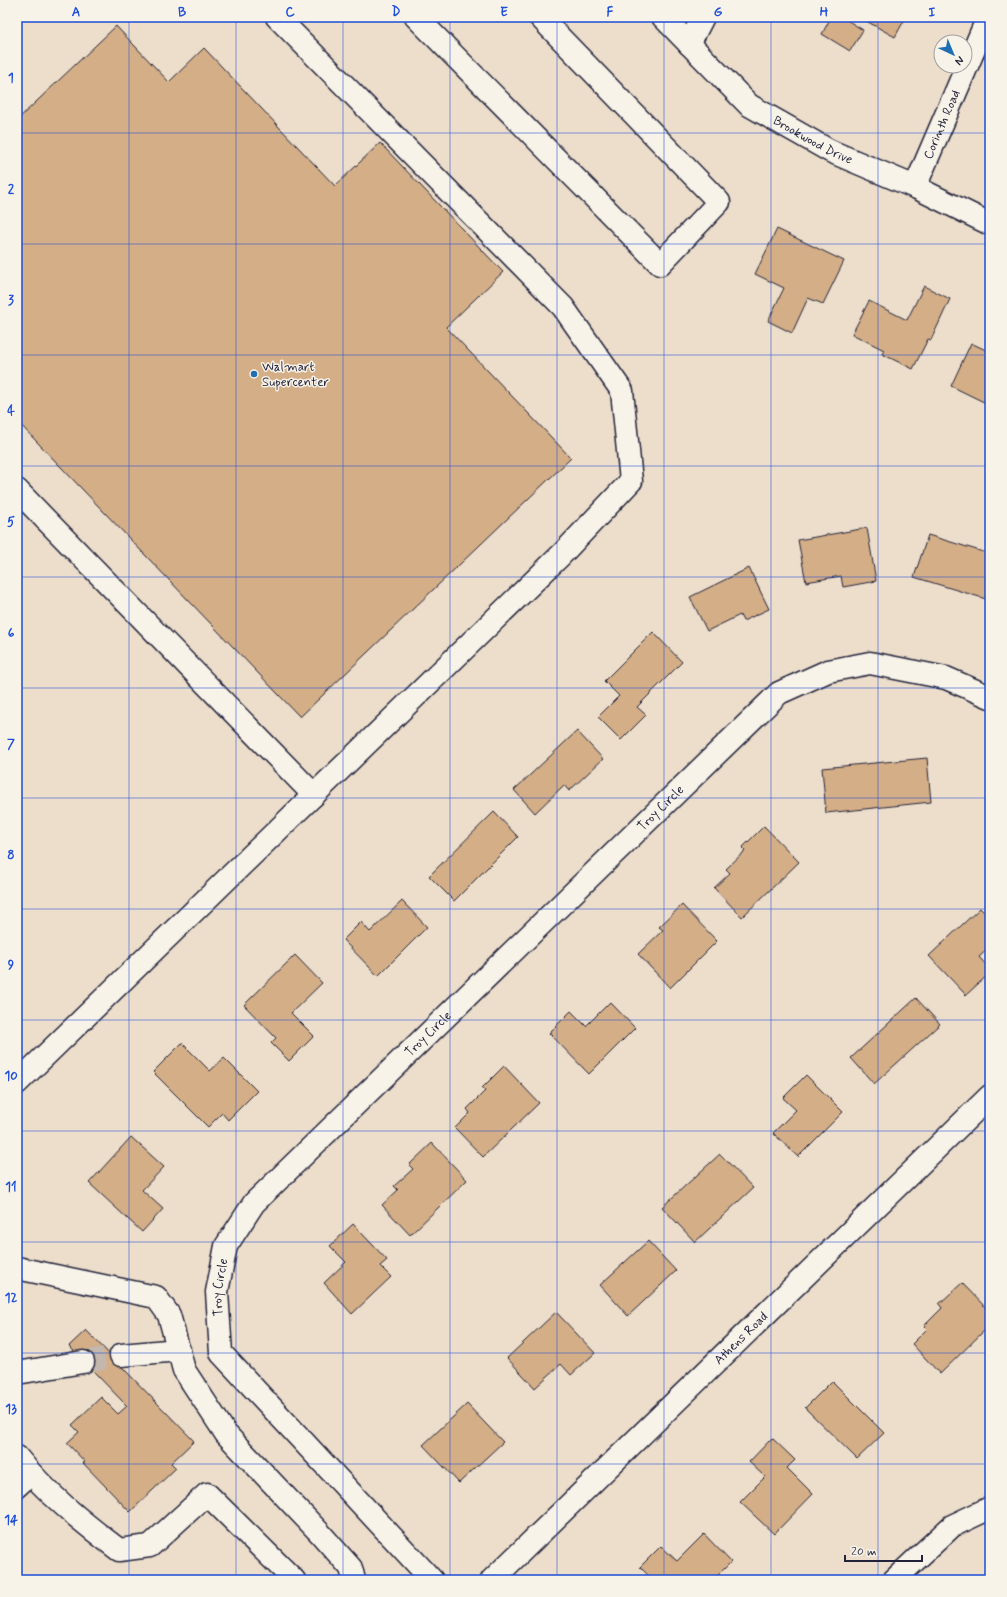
<svg xmlns="http://www.w3.org/2000/svg" width="1007" height="1597" viewBox="0 0 1007 1597" font-family="Mynerve,sans-serif">
	<style>
		.building { fill: #d4ae86; stroke: #22223b }
		.lines { fill: none; stroke-linecap: round; stroke-linejoin: round }
		.minor-tunnel { stroke: #c4b8ae; stroke-width: 22; stroke-dasharray: 22 11; stroke-linecap: butt }
		.minor-casing { stroke: #22223b; stroke-width: 25 }
		.minor { stroke: #f7f3e8; stroke-width: 22 }
		.grid { fill: none; stroke: #1d4ed8; stroke-width: 1; stroke-opacity: 0.55 }
		.poi-dot { fill: #1f6fb2; stroke: #f7f3e8; stroke-width: 1.5 }
		.labels { text-anchor: middle; dominant-baseline: central; stroke-width: 3; stroke-linejoin: round; paint-order: stroke }
		.street-label { font-size: 13px; fill: #22223b; stroke: #f7f3e8 }
		.poi-label { font-size: 13px; fill: #22223b; stroke: #f7f3e8; text-anchor: start }
		.neatline { fill: none; stroke: #1d4ed8; stroke-width: 1.5 }
		.grid-label { font-size: 13px; text-anchor: middle; font-weight: bold; fill: #1d4ed8 }
	</style>
	<rect width="100%" height="100%" fill="#ecdecb"/>
	<filter id="ink" filterUnits="userSpaceOnUse"><feTurbulence type="fractalNoise" baseFrequency=".025" numOctaves="2"/><feDisplacementMap in="SourceGraphic" scale="8" xChannelSelector="R" yChannelSelector="G"/><feConvolveMatrix kernelMatrix="1 2 1 2 8 2 1 2 1" color-interpolation-filters="sRGB"/></filter>
	<g filter="url(#ink)">
		<path class="building" d="M 831,17 L 842,17 L 863,30 L 850,51 L 822,34 Z
			M 859,17 L 906,17 L 895,37 Z
			M 116,26 L 169,82 L 204,48 L 335,186 L 380,143 L 503,272 L 446,327 L 571,458 L 300,717 L 17,421 L 17,120 Z
			M 777,229 L 844,261 L 823,304 L 808,298 L 792,333 L 768,321 L 784,288 L 755,274 Z
			M 924,286 L 950,299 L 931,340 L 928,339 L 913,369 L 882,354 L 884,350 L 852,334 L 869,301 L 907,320 Z
			M 971,343 L 990,352 L 990,405 L 951,386 Z
			M 867,528 L 876,581 L 843,587 L 841,576 L 806,582 L 798,540 Z
			M 928,535 L 990,554 L 990,587 L 986,599 L 914,577 Z
			M 749,568 L 769,609 L 743,621 L 740,615 L 707,631 L 690,597 Z
			M 653,632 L 682,662 L 637,707 L 646,715 L 621,740 L 598,717 L 619,696 L 604,681 Z
			M 577,731 L 603,759 L 569,791 L 564,785 L 535,813 L 514,790 Z
			M 927,758 L 931,802 L 826,813 L 822,768 Z
			M 494,812 L 518,837 L 454,901 L 429,876 Z
			M 764,826 L 799,862 L 742,917 L 714,888 L 730,873 L 726,869 L 745,851 L 742,848 Z
			M 402,901 L 427,927 L 378,976 L 343,940 L 361,922 L 370,932 Z
			M 682,905 L 717,941 L 670,988 L 638,954 L 663,930 L 659,927 Z
			M 980,908 L 990,918 L 990,947 L 979,957 L 990,969 L 990,973 L 966,995 L 929,956 Z
			M 295,955 L 322,983 L 291,1013 L 314,1036 L 289,1061 L 271,1043 L 276,1038 L 244,1005 Z
			M 916,998 L 940,1024 L 874,1084 L 851,1058 Z
			M 610,1002 L 635,1028 L 589,1074 L 549,1033 L 571,1011 L 586,1026 Z
			M 182,1043 L 210,1071 L 224,1058 L 257,1091 L 228,1120 L 222,1113 L 208,1127 L 153,1072 Z
			M 504,1066 L 539,1103 L 483,1157 L 455,1128 L 470,1113 L 467,1109 L 485,1091 L 482,1088 Z
			M 806,1075 L 843,1112 L 798,1157 L 773,1133 L 796,1110 L 783,1098 Z
			M 131,1137 L 164,1167 L 142,1190 L 163,1209 L 142,1232 L 89,1183 Z
			M 432,1143 L 467,1180 L 410,1235 L 382,1205 L 398,1190 L 394,1186 L 413,1169 L 409,1165 Z
			M 720,1154 L 753,1188 L 695,1242 L 662,1207 Z
			M 353,1224 L 387,1260 L 380,1266 L 391,1277 L 352,1314 L 324,1283 L 346,1262 L 330,1246 Z
			M 648,1241 L 676,1271 L 628,1316 L 600,1285 Z
			M 962,1283 L 990,1312 L 990,1325 L 940,1374 L 912,1344 L 927,1329 L 924,1326 L 942,1308 L 939,1304 Z
			M 556,1312 L 595,1353 L 571,1375 L 561,1364 L 535,1388 L 507,1358 Z
			M 86,1330 L 194,1441 L 171,1463 L 176,1468 L 130,1512 L 83,1463 L 85,1462 L 67,1443 L 79,1432 L 72,1425 L 101,1397 L 118,1414 L 127,1406 L 69,1346 Z
			M 832,1381 L 884,1433 L 857,1459 L 805,1408 Z
			M 467,1404 L 503,1442 L 459,1483 L 423,1445 Z
			M 772,1438 L 795,1460 L 787,1468 L 813,1494 L 774,1534 L 740,1502 L 765,1477 L 749,1462 Z
			M 704,1534 L 731,1562 L 713,1580 L 653,1580 L 640,1567 L 661,1546 L 677,1561 Z"/>
		<g class="lines">
			<path class="minor-tunnel" d="M 83,1362 L 121,1355"/>
			<g class="minor-casing">
				<g id="minor">
					<path d="M 416,17 L 660,264 L 719,202 L 540,17"/>
					<path id="s1" d="M 663,17 L 749,105 L 830,151 L 915,187 L 990,224"/>
					<path d="M 689,44 L 703,17"/>
					<path id="s2" d="M 915,187 L 988,17"/>
					<path d="M 17,490 L 314,795"/>
					<path d="M 17,1083 L 561,555 L 631,481 L 622,391 L 563,307 L 277,17"/>
					<path d="M 17,1268 L 156,1297 L 169,1315 L 184,1370 L 226,1434 L 319,1532 L 351,1568 L 354,1580"/>
					<path d="M 121,1355 L 179,1350"/>
					<path d="M 17,1373 L 83,1362"/>
					<path d="M 17,1457 C 46,1493 82,1522 119,1550 L 150,1546 L 207,1494 L 294,1580"/>
					<path d="M 17,1486 L 30,1474"/>
					<path id="s3" d="M 432,1580 L 221,1353 L 217,1292 L 226,1246 L 254,1203 L 779,693 L 828,671 L 870,663 L 946,678 L 990,697"/>
					<path id="s4" d="M 492,1580 L 990,1096"/>
					<path d="M 894,1580 L 952,1526 L 990,1508"/>
				</g>
			</g>
			<use href="#minor" class="minor"/>
		</g>
	</g>
	<path class="grid" d="M 129,17 L 129,1580M 236,17 L 236,1580M 343,17 L 343,1580M 450,17 L 450,1580M 557,17 L 557,1580M 664,17 L 664,1580M 771,17 L 771,1580M 878,17 L 878,1580M 17,133 L 990,133M 17,244 L 990,244M 17,355 L 990,355M 17,466 L 990,466M 17,577 L 990,577M 17,688 L 990,688M 17,798 L 990,798M 17,909 L 990,909M 17,1020 L 990,1020M 17,1131 L 990,1131M 17,1242 L 990,1242M 17,1353 L 990,1353M 17,1464 L 990,1464"/>
	<circle class="poi-dot" cx="254" cy="374" r="4"/>
	<g class="labels">
		<g class="street-label">
			<text stroke="none"><textPath href="#s2" startOffset="68">Corinth Road</textPath></text>
			<text stroke="none"><textPath href="#s1" startOffset="196">Brookwood Drive</textPath></text>
			<text stroke="none"><textPath href="#s3" startOffset="1036">Troy Circle</textPath></text>
			<text stroke="none"><textPath href="#s3" startOffset="712">Troy Circle</textPath></text>
			<text stroke="none"><textPath href="#s3" startOffset="376">Troy Circle</textPath></text>
			<text stroke="none"><textPath href="#s4" startOffset="347">Athens Road</textPath></text>
		</g>
		<g class="poi-label">
			<text x="262" y="367">Walmart<tspan x="262" dy="15">Supercenter</tspan></text>
		</g>
	</g>
	<rect width="1007" height="1597" fill="none" stroke="#f7f3e8" stroke-width="44"/>
	<g transform="translate(953 54) rotate(136)"><circle r="19" fill="#f7f3e8" stroke="#a29fa3"/>
	<path d="M0-3L7 15L0 10L-7 15Z" fill="#1f6fb2"/>
	<text y="-6" font-size="11" font-weight="bold" text-anchor="middle" fill="#22223b">N</text>
	</g>
	<path d="M845 1555v6h77v-6" fill="none" stroke="#22223b" stroke-width="2"/>
	<text x="851" y="1555" font-size="12" fill="#22223b" stroke="#f7f3e8" stroke-width="3" paint-order="stroke">20 m</text>
	<rect x="22" y="22" width="963" height="1553" class="neatline"/>
	<g class="grid-label">
		<text x="76" y="16">A</text>
		<text x="182" y="16">B</text>
		<text x="290" y="16">C</text>
		<text x="396" y="16">D</text>
		<text x="504" y="16">E</text>
		<text x="610" y="16">F</text>
		<text x="718" y="16">G</text>
		<text x="824" y="16">H</text>
		<text x="932" y="16">I</text>
		<text x="11" y="82">1</text>
		<text x="11" y="193">2</text>
		<text x="11" y="304">3</text>
		<text x="11" y="415">4</text>
		<text x="11" y="526">5</text>
		<text x="11" y="637">6</text>
		<text x="11" y="748">7</text>
		<text x="11" y="859">8</text>
		<text x="11" y="969">9</text>
		<text x="11" y="1080">10</text>
		<text x="11" y="1191">11</text>
		<text x="11" y="1302">12</text>
		<text x="11" y="1413">13</text>
		<text x="11" y="1524">14</text>
	</g>
</svg>
